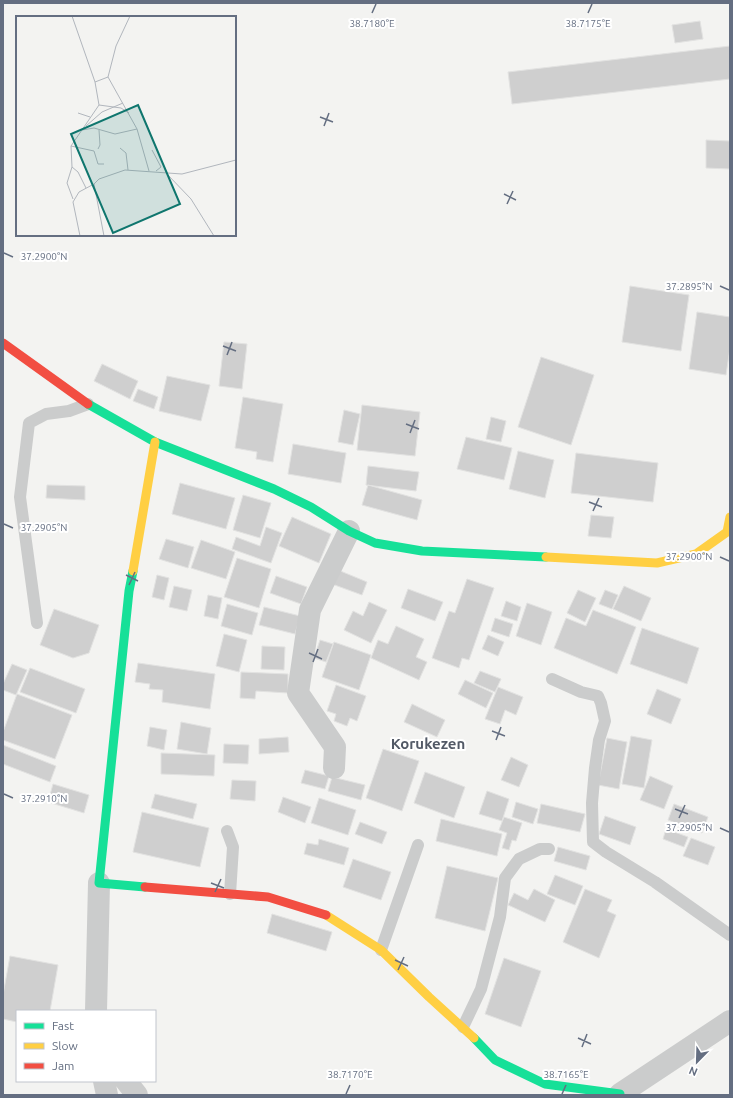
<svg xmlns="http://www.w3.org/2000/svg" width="733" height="1098" viewBox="0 0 733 1098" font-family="Ubuntu,sans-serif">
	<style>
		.building { fill: #cfcfcf; stroke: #e2e2e1 }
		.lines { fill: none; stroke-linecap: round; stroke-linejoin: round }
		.lane { stroke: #cbcccc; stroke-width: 12 }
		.street { stroke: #cbcccc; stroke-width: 22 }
		.fast { stroke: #16e098; stroke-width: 9 }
		.slow { stroke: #ffcf43; stroke-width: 9 }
		.jam { stroke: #f24e42; stroke-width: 9 }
		.ticks { fill: none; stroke: #646e81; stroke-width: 1.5 }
		.labels { text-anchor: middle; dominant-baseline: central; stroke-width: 4; stroke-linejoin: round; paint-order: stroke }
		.quarter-label { font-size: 15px; font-weight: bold; fill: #525966; stroke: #fff }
		.inset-road { fill: none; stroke: #b1b6bd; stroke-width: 1 }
		.view { fill: #0f766e; fill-opacity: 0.15; stroke: #0f766e; stroke-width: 2 }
		.inset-edge { fill: none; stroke: #646e81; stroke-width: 2 }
		.ticks-label { font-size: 10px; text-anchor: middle; fill: #646e81; stroke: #fff; stroke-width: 4; stroke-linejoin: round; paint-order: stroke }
	</style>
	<rect width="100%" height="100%" fill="#f3f3f1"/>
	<path class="building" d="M 700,21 L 703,39 L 675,43 L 672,25 Z
		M 730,46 L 730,79 L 512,104 L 508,72 Z
		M 706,140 L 730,141 L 730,169 L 706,168 Z
		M 630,286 L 689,295 L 681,351 L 622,342 Z
		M 697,312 L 730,317 L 730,348 L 726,375 L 689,369 Z
		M 224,342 L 247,344 L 242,389 L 219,386 Z
		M 541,357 L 594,375 L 571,445 L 518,427 Z
		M 102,364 L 138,381 L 130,399 L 94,381 Z
		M 167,376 L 210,385 L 201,421 L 159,411 Z
		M 138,389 L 158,397 L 154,409 L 133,401 Z
		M 243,397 L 283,404 L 273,462 L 256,459 L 257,452 L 235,448 Z
		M 362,405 L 420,412 L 415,456 L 357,450 Z
		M 344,410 L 360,414 L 353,445 L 338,442 Z
		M 491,417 L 506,421 L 501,442 L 486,439 Z
		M 466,437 L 512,448 L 504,480 L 457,469 Z
		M 293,444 L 346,453 L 341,483 L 288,474 Z
		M 518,451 L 554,460 L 545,498 L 509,489 Z
		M 576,453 L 658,463 L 653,502 L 571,493 Z
		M 368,466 L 419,472 L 416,491 L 366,485 Z
		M 180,483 L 235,498 L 226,529 L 172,514 Z
		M 47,485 L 85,486 L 85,500 L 46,498 Z
		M 368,485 L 422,500 L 417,520 L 362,505 Z
		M 243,495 L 271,503 L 260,538 L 233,530 Z
		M 591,515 L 614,517 L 611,538 L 588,536 Z
		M 292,517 L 331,534 L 319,563 L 279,546 Z
		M 266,527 L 282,533 L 271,563 L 232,549 L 236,537 L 260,546 Z
		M 166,539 L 194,547 L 188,568 L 159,559 Z
		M 201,540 L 235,552 L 226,579 L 191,568 Z
		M 237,558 L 271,569 L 259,608 L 224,597 Z
		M 338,570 L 367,582 L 362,595 L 332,584 Z
		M 157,575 L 169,578 L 164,600 L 152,597 Z
		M 276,576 L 307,587 L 301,604 L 270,593 Z
		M 467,579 L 494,588 L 469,660 L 462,658 L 459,668 L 432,658 L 449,611 L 455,613 Z
		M 174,586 L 192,590 L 187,611 L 169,607 Z
		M 624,586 L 651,598 L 641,621 L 613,609 Z
		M 408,589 L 443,602 L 435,621 L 401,608 Z
		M 578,590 L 596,598 L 585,622 L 567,613 Z
		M 605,590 L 618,595 L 612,609 L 599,604 Z
		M 208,595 L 222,598 L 218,619 L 204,616 Z
		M 506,601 L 521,607 L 517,621 L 501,616 Z
		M 369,602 L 387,610 L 371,643 L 344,630 L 353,611 L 363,616 Z
		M 527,603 L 552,612 L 541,645 L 516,636 Z
		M 227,604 L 258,613 L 252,635 L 221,626 Z
		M 264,607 L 300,616 L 295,634 L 259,625 Z
		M 54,609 L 99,625 L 89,653 L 73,658 L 40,645 Z
		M 593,610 L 636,627 L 617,674 L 554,648 L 566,618 L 586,626 Z
		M 495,618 L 513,624 L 509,637 L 491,631 Z
		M 396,626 L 424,639 L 416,657 L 427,662 L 419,680 L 371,658 L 378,640 L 388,644 Z
		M 642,628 L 699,648 L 687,684 L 630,664 Z
		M 224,634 L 247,640 L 239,672 L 216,666 Z
		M 488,635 L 504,642 L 498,656 L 482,649 Z
		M 320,640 L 333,644 L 326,662 L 314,658 Z
		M 334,642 L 371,655 L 359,690 L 322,677 Z
		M 262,646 L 285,647 L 284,670 L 261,669 Z
		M 138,663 L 215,674 L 210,709 L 162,702 L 163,690 L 149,689 L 150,684 L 135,682 Z
		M 12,664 L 27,670 L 16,695 L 3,690 L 3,684 Z
		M 30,668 L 85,689 L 76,713 L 20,692 Z
		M 480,671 L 501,679 L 495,692 L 474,683 Z
		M 241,672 L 288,674 L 288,693 L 256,691 L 255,699 L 240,698 Z
		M 465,680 L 493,693 L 486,708 L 458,694 Z
		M 336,685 L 366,696 L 357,721 L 350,718 L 347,726 L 334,721 L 336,714 L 327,711 Z
		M 498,687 L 523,697 L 516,715 L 505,710 L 500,724 L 485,719 Z
		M 657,689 L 681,699 L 671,724 L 647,714 Z
		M 17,694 L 72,715 L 55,759 L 3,740 L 3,732 Z
		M 412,704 L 445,720 L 437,737 L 404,722 Z
		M 181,722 L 211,728 L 207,754 L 177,749 Z
		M 150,727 L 167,730 L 164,750 L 147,746 Z
		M 631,736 L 652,740 L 644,788 L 622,784 Z
		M 288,737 L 289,752 L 259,754 L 259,739 Z
		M 607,738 L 627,742 L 619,789 L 598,785 Z
		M 224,744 L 249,745 L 248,764 L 223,763 Z
		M 3,745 L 56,766 L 50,782 L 3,764 Z
		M 383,749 L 419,761 L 402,811 L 366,798 Z
		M 161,753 L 215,755 L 214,776 L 161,774 Z
		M 511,757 L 528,765 L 519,787 L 501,780 Z
		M 305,770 L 329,776 L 325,789 L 301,783 Z
		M 425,772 L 465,787 L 454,818 L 414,803 Z
		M 650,776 L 673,786 L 664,809 L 640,800 Z
		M 332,777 L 365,785 L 361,800 L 328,791 Z
		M 232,780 L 256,781 L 255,801 L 230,799 Z
		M 53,784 L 89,795 L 84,813 L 48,802 Z
		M 487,791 L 509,799 L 502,821 L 479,814 Z
		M 155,794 L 197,804 L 193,819 L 151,808 Z
		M 283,797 L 311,807 L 305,823 L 278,812 Z
		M 319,798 L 356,810 L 348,835 L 311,823 Z
		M 516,802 L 538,809 L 533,824 L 512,817 Z
		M 541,804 L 585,814 L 580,832 L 537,823 Z
		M 674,804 L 708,817 L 702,833 L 668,820 Z
		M 142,812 L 209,828 L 200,867 L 133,852 Z
		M 605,816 L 636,827 L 630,845 L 599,834 Z
		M 504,817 L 522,823 L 516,841 L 512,840 L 509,850 L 502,848 L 507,833 L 499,830 Z
		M 441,819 L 502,834 L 497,856 L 436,841 Z
		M 360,822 L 387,832 L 382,844 L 355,834 Z
		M 666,829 L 688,837 L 684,847 L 663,839 Z
		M 691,838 L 715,847 L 708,865 L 683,856 Z
		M 319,839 L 349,848 L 344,865 L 304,854 L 307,843 L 318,845 Z
		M 558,847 L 590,856 L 586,870 L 554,861 Z
		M 353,859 L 391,872 L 381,900 L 343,887 Z
		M 447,866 L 498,878 L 485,931 L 435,918 Z
		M 555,875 L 583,886 L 575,905 L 547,894 Z
		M 534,889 L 555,900 L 545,922 L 508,905 L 514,893 L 528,900 Z
		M 585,889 L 612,900 L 607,911 L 616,915 L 599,958 L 563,942 Z
		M 272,914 L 332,932 L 326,951 L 267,933 Z
		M 10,956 L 58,965 L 50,1011 L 17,1011 L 17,1022 L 3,1019 L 3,995 Z
		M 504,958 L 541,971 L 521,1027 L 485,1014 Z"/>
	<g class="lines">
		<path class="lane" d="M 37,623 L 20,497 L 29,423 L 46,414 L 69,411 L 88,404
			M 552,679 L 581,692 L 598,696 L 601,703 L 605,721 L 599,740 L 595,768 L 592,803 L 593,842 L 606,852 L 655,882 L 730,935
			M 227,831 L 233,847 L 230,894
			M 381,950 L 418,845
			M 463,1027 L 481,989 L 500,917 L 505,878 L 519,859 L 540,849 L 549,849"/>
		<path class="street" d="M 334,768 L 335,747 L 298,693 L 310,610 L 349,531
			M 96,1011 L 99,883
			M 104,1081 L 107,1095
			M 126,1081 L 137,1095
			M 620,1094 L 730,1021"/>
		<path class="fast" d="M 88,404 L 155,442 L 274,489 L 311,507 L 349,531 L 375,543 L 422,551 L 546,557
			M 133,571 L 129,591 L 99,883 L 145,887
			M 474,1038 L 495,1060 L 545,1084 L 620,1094"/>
		<path class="slow" d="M 546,557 L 657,563 L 696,554 L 727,532 L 730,517
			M 133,571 L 155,442
			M 326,915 L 381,950 L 429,997 L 474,1038"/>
		<path class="jam" d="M 3,343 L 88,404
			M 145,887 L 268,897 L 326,915"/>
	</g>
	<path class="ticks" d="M 372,13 L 376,4M 588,13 L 592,4M 320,117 L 333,122M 324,126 L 329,113M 504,194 L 516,200M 507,204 L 513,191M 4,253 L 13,257M 720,286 L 729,290M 223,346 L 236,351M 227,355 L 232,342M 406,424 L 419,429M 410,433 L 415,420M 589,502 L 602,507M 593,511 L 599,498M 4,524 L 13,528M 720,557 L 729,561M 126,575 L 138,581M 129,585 L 135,572M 309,653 L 322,659M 313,662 L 318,649M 492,731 L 505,736M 496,740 L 501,727M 4,794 L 13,798M 675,809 L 688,814M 679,818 L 685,805M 720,828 L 729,832M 211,883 L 224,888M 215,892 L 221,879M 395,960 L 408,966M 398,970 L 404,957M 578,1038 L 591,1044M 582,1047 L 587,1034M 346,1094 L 350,1085M 562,1094 L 566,1085"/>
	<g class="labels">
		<g class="quarter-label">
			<text x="428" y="743">Korukezen</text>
		</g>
	</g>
	<g transform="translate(16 16)">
		<rect width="220" height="220" fill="#f3f3f1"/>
		<path class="inset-road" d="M 56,0 L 79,66 L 83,89 L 55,130 L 56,151 L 51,167 L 57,183M 114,0 L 100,30 L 92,61 L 121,113M 79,66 L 92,61M 83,89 L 105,92 L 113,97M 62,97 L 74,101M 70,110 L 86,96 L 107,87M 66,114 L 78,112 L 99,118 L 121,113 L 133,155M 55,130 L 78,135 L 82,148 L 88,148M 104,132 L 110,137 L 112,154M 82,133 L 84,129 L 83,114M 136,134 L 145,151 L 140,155M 56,151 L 62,156 L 70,172M 151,158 L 175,183 L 198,220M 64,220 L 57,186 L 63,176 L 78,168M 88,220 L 78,168 L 83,163 L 109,154 L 166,158 L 220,144"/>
		<path class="view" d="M 122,89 L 164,188 L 97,217 L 55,118 Z"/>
		<rect width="220" height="220" class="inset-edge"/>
	</g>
	<g class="ticks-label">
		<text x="372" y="27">38.7180°E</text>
		<text x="588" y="27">38.7175°E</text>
		<text x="44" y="260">37.2900°N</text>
		<text x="689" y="290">37.2895°N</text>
		<text x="44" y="531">37.2905°N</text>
		<text x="689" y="560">37.2900°N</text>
		<text x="44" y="802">37.2910°N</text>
		<text x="689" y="831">37.2905°N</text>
		<text x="350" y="1078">38.7170°E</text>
		<text x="566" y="1078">38.7165°E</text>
	</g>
	<rect width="733" height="1098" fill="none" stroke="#646e81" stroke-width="8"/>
	<rect x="16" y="1010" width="140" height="72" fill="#ffffff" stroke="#c1c5cd"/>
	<rect x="24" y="1023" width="20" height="6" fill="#16e098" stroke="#c1c5cd"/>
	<text x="52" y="1030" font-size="12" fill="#646e81">Fast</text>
	<rect x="24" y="1043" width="20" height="6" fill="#ffcf43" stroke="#c1c5cd"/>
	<text x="52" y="1050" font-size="12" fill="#646e81">Slow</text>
	<rect x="24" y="1063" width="20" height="6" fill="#f24e42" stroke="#c1c5cd"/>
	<text x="52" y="1070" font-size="12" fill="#646e81">Jam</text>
	<g transform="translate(697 1062) rotate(203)" stroke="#ffffff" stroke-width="3" paint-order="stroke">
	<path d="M0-3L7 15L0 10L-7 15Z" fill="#646e81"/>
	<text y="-6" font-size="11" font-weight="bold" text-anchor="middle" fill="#646e81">N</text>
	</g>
</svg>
